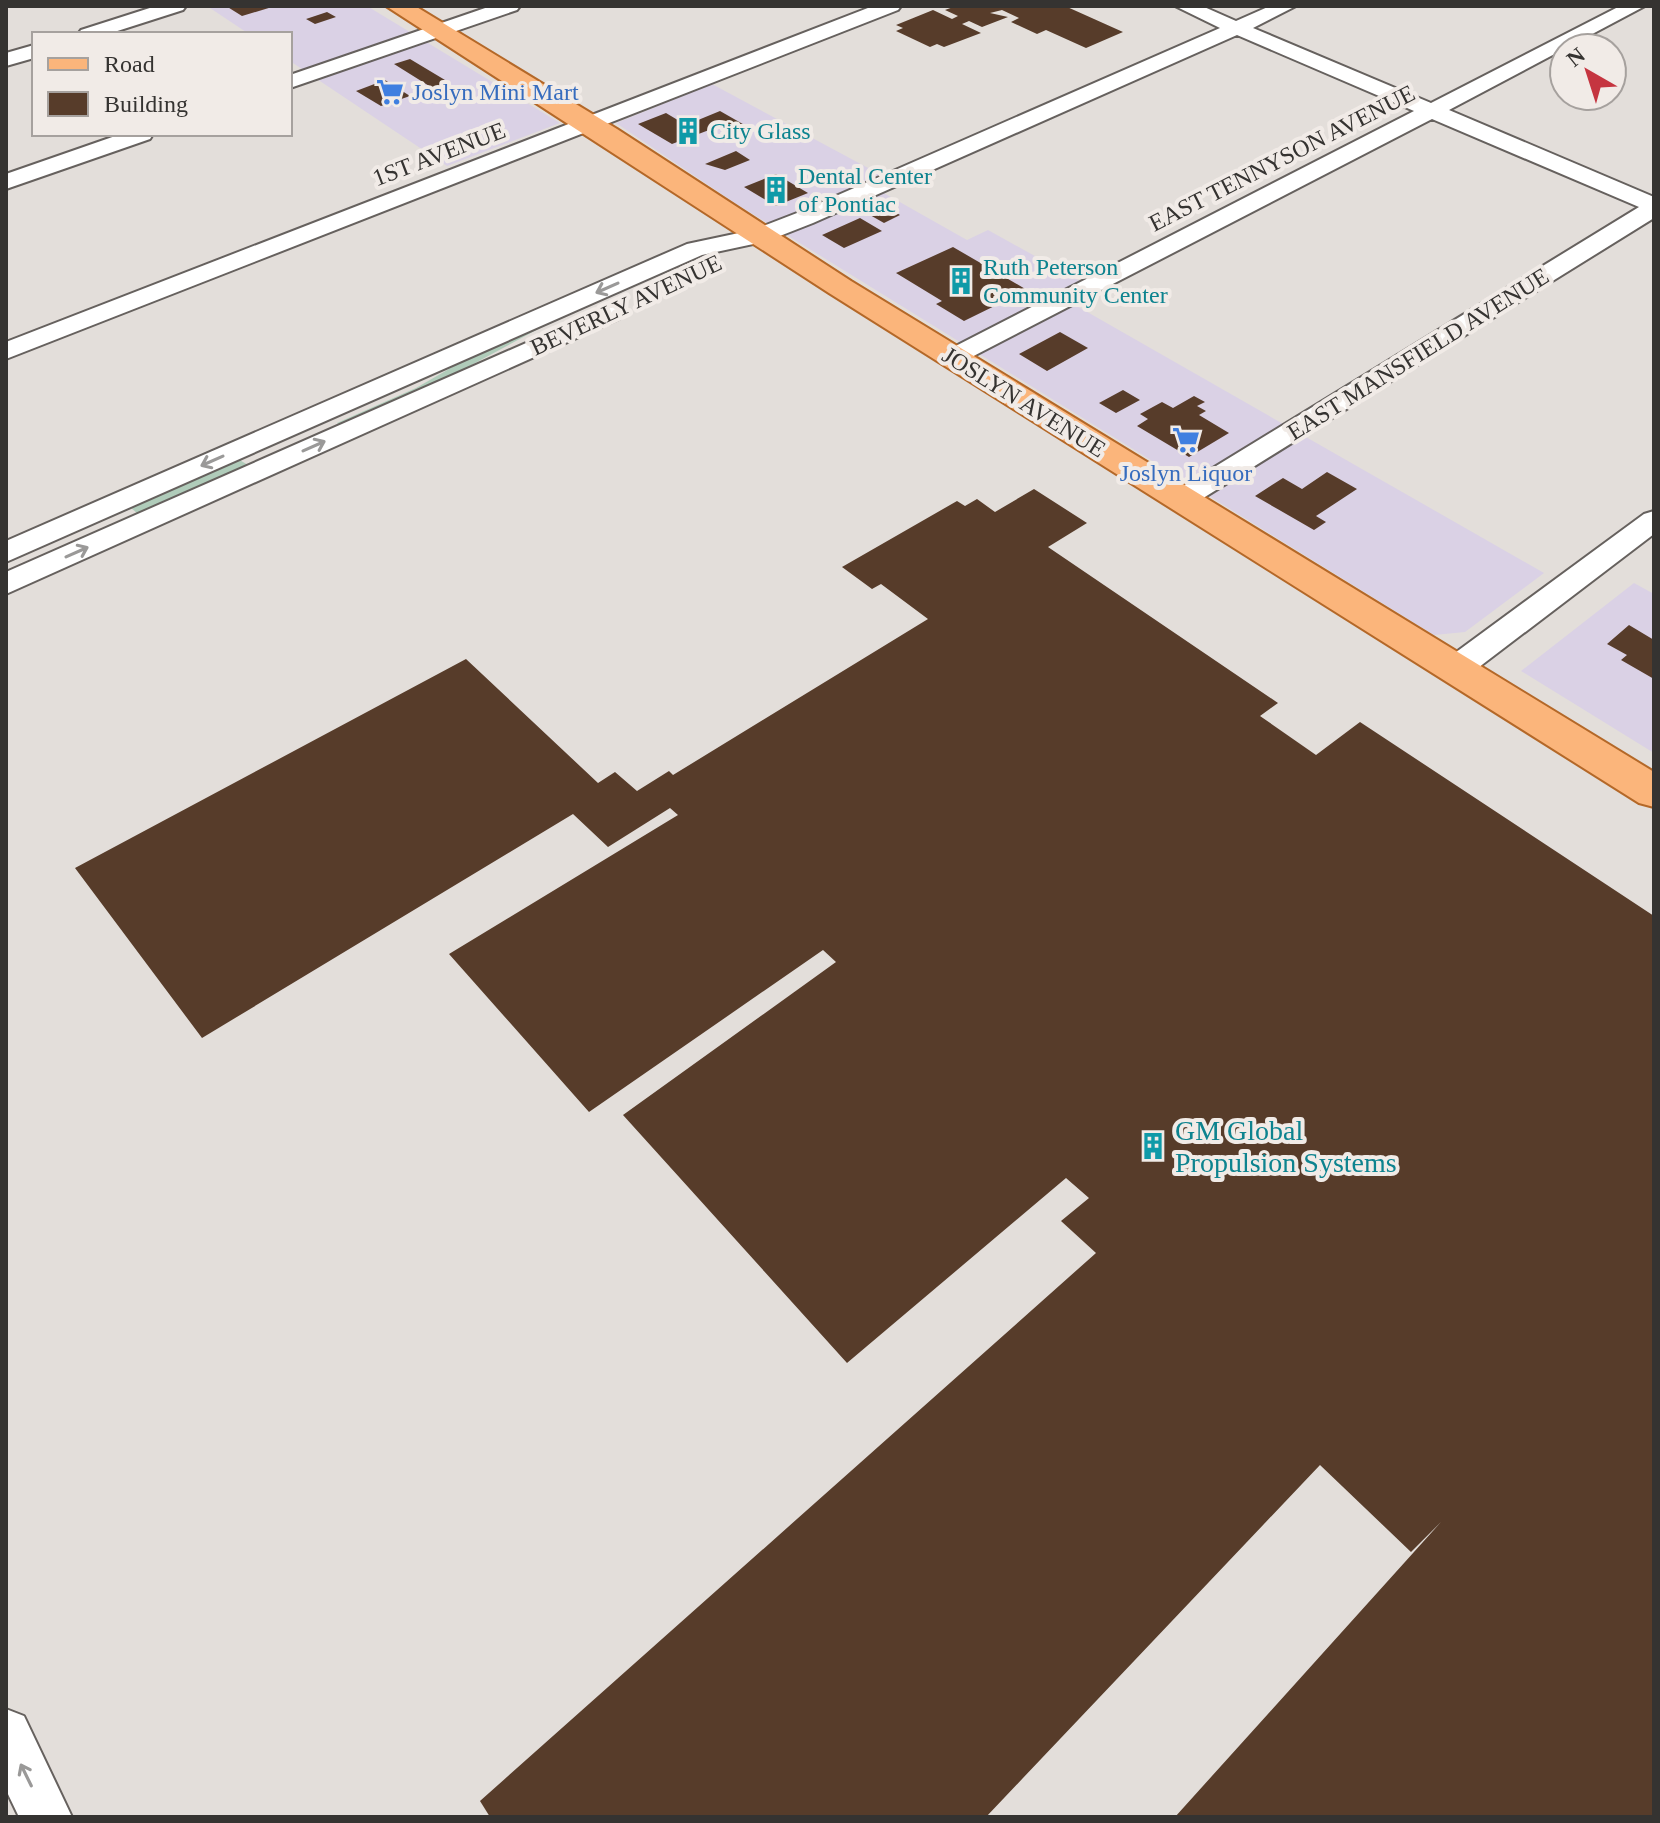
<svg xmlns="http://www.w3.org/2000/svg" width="1660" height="1823" viewBox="0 0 1660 1823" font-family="'Times New Roman',serif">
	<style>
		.commercial { fill: #dad1e5 }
		.green { fill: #b0ccba }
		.building { fill: #573c2a }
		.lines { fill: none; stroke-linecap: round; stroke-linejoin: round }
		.minor-casing { stroke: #66615e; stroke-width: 4 }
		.major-casing { stroke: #b46828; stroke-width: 4 }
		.minor { fill: #fff; fill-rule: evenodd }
		.major { fill: #fbb57b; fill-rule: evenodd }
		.oneway { stroke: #9a9998 }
		.labels { text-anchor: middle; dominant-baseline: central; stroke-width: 8; stroke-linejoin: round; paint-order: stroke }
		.far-shop-label { font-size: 24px; fill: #366cbe; stroke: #f1ebe7; text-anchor: start }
		.far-culture-label { font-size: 24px; fill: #0d838f; stroke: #f1ebe7; text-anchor: start }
		.far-street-label { font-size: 24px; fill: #353331; stroke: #f1ebe7 }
		.culture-label { font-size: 28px; fill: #0d838f; stroke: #f1ebe7; text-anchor: start }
	</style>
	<rect width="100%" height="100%" fill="#e3deda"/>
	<path class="commercial" d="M 207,6 L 367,6 L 560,123 L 447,166 L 290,61 L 290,34 L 249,34 Z
		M 712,84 L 898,184 L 882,192 L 967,240 L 988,230 L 1098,291 L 1075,305 L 1544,573 L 1465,632 L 1434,635 L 735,203 L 616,123 Z
		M 1634,583 L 1654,594 L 1654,753 L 1521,671 Z"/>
	<path class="green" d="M 705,255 L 540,328 L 464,369 L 339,425 L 337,423 L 416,388 L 475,354 Z
		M 238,459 L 248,465 L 138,514 L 130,507 Z"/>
	<path class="building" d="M 226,6 L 272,6 L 272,7 L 242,16 Z
		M 956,6 L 1065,6 L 1123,32 L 1086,48 L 1046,30 L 1037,34 L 1011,22 L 1019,18 L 1002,10 L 990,13 L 1008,17 L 982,27 L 969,21 L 962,24 L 981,33 L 944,47 L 937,44 L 930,47 L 896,31 L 903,28 L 896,25 L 933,10 L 952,19 L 958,16 L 945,10 Z
		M 327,12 L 336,17 L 315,24 L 306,19 Z
		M 410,59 L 450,83 L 434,89 L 394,64 Z
		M 385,80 L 410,96 L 381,106 L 356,91 Z
		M 720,111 L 748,127 L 730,134 L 717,127 L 672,144 L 638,124 L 666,113 L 686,125 Z
		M 736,151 L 750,160 L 725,170 L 705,164 Z
		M 776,174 L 808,193 L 776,206 L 744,187 Z
		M 886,207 L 900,215 L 884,223 L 870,215 Z
		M 860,218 L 882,231 L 844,248 L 822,235 Z
		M 953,247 L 1027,290 L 964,321 L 936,304 L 942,301 L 896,273 Z
		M 1060,332 L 1088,348 L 1047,371 L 1019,354 Z
		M 1123,390 L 1140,400 L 1116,413 L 1099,403 Z
		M 1194,396 L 1205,402 L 1197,406 L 1206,411 L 1199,415 L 1229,433 L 1189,457 L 1137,426 L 1148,419 L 1140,414 L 1162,402 L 1173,408 Z
		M 1327,472 L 1357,489 L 1316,516 L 1326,522 L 1314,530 L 1255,496 L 1283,478 L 1302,489 Z
		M 1034,489 L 1087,523 L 1048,547 L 1278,703 L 1260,716 L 1316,755 L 1360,722 L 1654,916 L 1654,1817 L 1175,1817 L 1441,1522 L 1411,1552 L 1320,1465 L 986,1817 L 490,1817 L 480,1801 L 1096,1253 L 1061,1221 L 1089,1198 L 1066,1178 L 847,1363 L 623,1115 L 836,962 L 823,950 L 589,1112 L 449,954 L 678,815 L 670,808 L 608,847 L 573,814 L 202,1038 L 75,868 L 466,659 L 598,783 L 615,772 L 637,791 L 669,771 L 673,775 L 928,619 L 881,584 L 872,589 L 842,567 L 957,501 L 965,506 L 977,499 L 995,512 Z
		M 1629,625 L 1654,640 L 1654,679 L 1621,660 L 1627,655 L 1607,644 Z"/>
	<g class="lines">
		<g class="minor-casing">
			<path id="minor" d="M 156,6 L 186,6 L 183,10 L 108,34 L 78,34 L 81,30 Z
				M 491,6 L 520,6 L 517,10 L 290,88 L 290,75 Z
				M 873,6 L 901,6 L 898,10 L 6,359 L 6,342 Z
				M 1175,6 L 1202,6 L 1236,21 L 1270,6 L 1296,6 L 1253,28 L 1431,103 L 1620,6 L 1645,6 L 1449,110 L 1654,197 L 1654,218 L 1192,505 L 1172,505 L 1168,499 L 1172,493 L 1639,207 L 1432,119 L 962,362 L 944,362 L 940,357 L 944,352 L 1414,111 L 1237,35 L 813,223 L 767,241 L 702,255 L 6,562 L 6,541 L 687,244 L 753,230 L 797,213 L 1220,28 Z
				M 34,45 L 34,58 L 6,66 L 6,53 Z
				M 121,134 L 153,134 L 150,139 L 6,189 L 6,174 Z
				M 610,306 L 619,309 L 623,314 L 619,319 L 6,594 L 6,572 Z
				M 1654,511 L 1654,534 L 1466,677 L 1455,680 L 1444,677 L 1439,669 L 1444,661 L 1644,514 Z
				M 6,1709 L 24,1716 L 72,1817 L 19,1817 L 6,1790 Z"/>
		</g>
		<g class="major-casing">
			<path id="major" d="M 386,6 L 415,6 L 617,129 L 851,281 L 1654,772 L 1654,807 L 1639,803 L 829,293 Z"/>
		</g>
		<use href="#minor" class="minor"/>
		<use href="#major" class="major"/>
	</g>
	<defs><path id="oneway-shaft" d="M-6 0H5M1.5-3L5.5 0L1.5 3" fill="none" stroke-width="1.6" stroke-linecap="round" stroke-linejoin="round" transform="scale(2)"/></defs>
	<g class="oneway">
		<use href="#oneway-shaft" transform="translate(607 288) rotate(156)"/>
		<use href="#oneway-shaft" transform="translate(314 446) rotate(-24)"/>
		<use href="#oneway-shaft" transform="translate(212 461) rotate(156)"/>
		<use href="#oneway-shaft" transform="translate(77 552) rotate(-24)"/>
		<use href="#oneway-shaft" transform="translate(26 1775) rotate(-116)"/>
	</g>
	<defs>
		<g id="supermarket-bare" transform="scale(2.16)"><path d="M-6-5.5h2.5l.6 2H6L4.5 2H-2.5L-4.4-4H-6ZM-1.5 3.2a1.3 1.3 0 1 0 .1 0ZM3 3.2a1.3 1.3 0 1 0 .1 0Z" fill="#3f7fe0" stroke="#f1ebe7" stroke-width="2.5" paint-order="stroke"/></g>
		<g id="building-bare" transform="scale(2.16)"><path d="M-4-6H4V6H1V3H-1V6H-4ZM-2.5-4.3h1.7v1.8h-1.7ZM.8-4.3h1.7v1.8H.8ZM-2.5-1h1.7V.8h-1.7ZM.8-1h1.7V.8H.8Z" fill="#0f9aa8" stroke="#f1ebe7" stroke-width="2.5" paint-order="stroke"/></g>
	</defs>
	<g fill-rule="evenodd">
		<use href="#supermarket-bare" x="390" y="92"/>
		<use href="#building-bare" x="688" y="131"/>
		<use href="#building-bare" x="776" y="190"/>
		<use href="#building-bare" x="961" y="281"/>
		<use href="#supermarket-bare" x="1186" y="440"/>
		<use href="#building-bare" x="1153" y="1146"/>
	</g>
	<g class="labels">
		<g class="far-shop-label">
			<text x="412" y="92">Joslyn Mini Mart</text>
			<text x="1186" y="473" text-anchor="middle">Joslyn Liquor</text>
		</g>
		<g class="far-culture-label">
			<text x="710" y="131">City Glass</text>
			<text x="798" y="176">Dental Center<tspan x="798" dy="28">of Pontiac</tspan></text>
			<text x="983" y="267">Ruth Peterson<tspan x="983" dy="28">Community Center</tspan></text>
		</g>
		<g class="far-street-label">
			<text transform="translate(439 154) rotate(-21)">1ST AVENUE</text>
			<text transform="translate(1282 158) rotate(-27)">EAST TENNYSON AVENUE</text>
			<text transform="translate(626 305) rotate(-25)">BEVERLY AVENUE</text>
			<text transform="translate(1418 354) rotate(-32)">EAST MANSFIELD AVENUE</text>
			<text transform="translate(1024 402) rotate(32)">JOSLYN AVENUE</text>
		</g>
		<g class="culture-label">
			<text x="1175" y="1130">GM Global<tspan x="1175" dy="32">Propulsion Systems</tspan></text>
		</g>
	</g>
	<rect width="1660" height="1823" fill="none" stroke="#353331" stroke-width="16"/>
	<rect x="32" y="32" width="260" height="104" fill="#f1ebe7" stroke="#a6a19e" stroke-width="2"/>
	<rect x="48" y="58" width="40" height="12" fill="#fbb57b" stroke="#a6a19e" stroke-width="2"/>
	<text x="104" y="72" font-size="24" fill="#353331">Road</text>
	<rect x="48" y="92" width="40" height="24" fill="#573c2a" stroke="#a6a19e" stroke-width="2"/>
	<text x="104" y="112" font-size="24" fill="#353331">Building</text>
	<g transform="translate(1588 72) rotate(321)"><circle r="38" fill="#f1ebe7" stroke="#a6a19e" stroke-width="2"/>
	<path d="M0-6L14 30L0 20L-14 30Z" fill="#c53540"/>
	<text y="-12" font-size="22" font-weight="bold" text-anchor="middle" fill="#353331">N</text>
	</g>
</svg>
